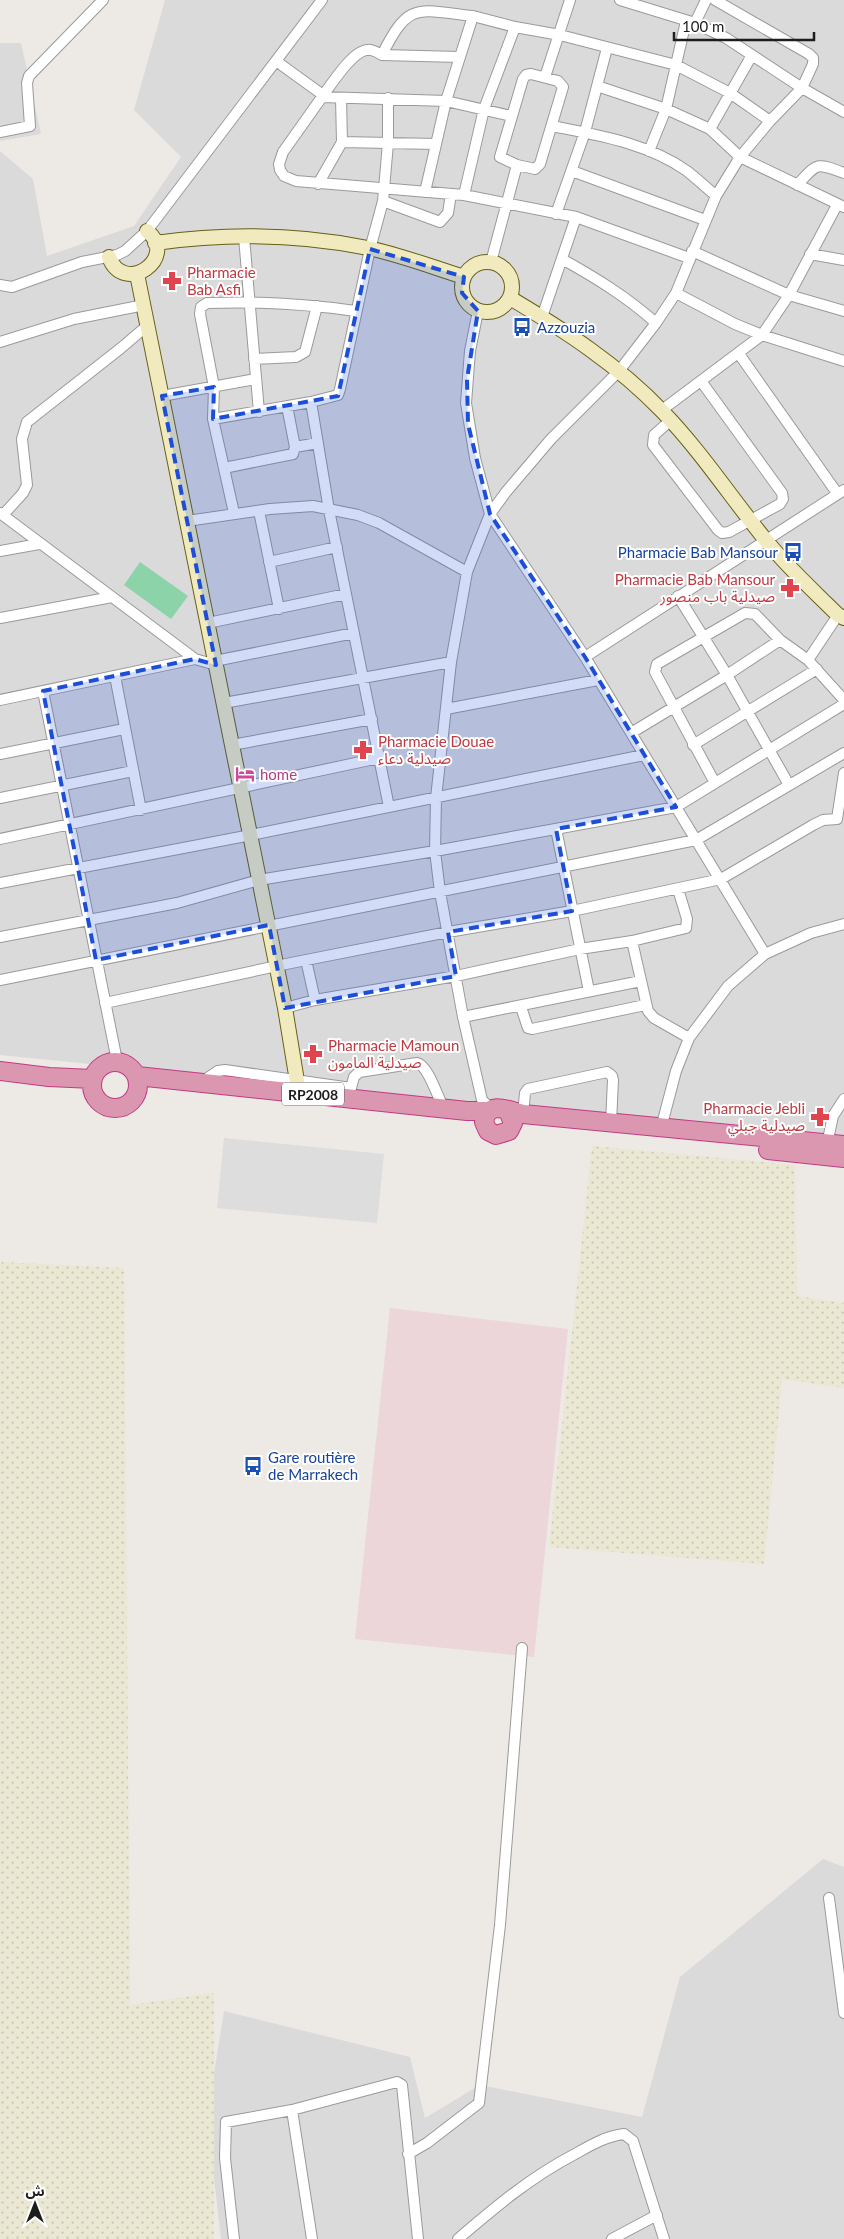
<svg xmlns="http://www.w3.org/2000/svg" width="844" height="2239" viewBox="0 0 844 2239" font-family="Lato,'Noto Sans Arabic',sans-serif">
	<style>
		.residential { fill: #dbdadb }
		.commercial { fill: #ecd6d9 }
		.farmland { fill: url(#farmland-dots) }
		.pitch { fill: #8cd3aa }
		.parking { fill: #ddd }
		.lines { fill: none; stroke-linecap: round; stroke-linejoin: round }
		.street-casing { stroke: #9a9a9a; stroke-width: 12 }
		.secondary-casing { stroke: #676012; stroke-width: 16 }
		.highway-casing { stroke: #c33a83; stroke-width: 20 }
		.street { stroke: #fff; stroke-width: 10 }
		.secondary { stroke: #f1eabf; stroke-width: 14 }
		.highway { stroke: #db96b0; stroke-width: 18 }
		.marked { fill: #1d4ed8; fill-opacity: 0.2; stroke: #1d4ed8; stroke-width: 4; stroke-dasharray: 10 6; stroke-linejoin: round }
		.labels { text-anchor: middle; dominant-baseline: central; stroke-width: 4; stroke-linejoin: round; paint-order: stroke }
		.shield { fill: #fff; stroke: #616161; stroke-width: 1 }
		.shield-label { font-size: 14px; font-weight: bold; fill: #1d1d1d }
		.health-label { font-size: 15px; fill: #be3a42; stroke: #fff; text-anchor: start }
		.transit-label { font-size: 15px; fill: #164399; stroke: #fff; text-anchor: start }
		.hotel-label { font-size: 15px; fill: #b23c85; stroke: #fff; text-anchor: start }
	</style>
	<defs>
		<pattern id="farmland-dots" width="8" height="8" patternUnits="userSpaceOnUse" patternTransform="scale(1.25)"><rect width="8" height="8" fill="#eae7d2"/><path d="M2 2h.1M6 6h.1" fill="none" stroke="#c8c6b4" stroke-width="1.8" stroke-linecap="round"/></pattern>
	</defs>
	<rect width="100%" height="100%" fill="#ede9e5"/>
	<path class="residential" d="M 165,0 L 844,0 L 844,1140 L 0,1055 L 0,151 L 33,179 L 47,256 L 134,226 L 181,157 L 134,110 Z
		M 0,43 L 21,43 L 41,134 L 0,141 Z
		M 823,1859 L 844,1867 L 844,2239 L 221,2239 L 207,2117 L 224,2011 L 410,2057 L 425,2118 L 480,2085 L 642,2117 L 680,1977 Z"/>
	<path class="commercial" d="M 390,1308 L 568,1329 L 534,1657 L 355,1639 Z"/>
	<path class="farmland" d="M 592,1146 L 795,1165 L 797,1296 L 844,1303 L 844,1388 L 782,1379 L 764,1564 L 549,1547 Z
		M 0,1262 L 124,1268 L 130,2005 L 214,1993 L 214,2239 L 0,2239 Z"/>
	<path class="pitch" d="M 140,562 L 188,596 L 171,619 L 124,585 Z"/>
	<path class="parking" d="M 224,1138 L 384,1154 L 377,1223 L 217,1208 Z"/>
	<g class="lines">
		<g class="street-casing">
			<path id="street" d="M 620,0 L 695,23 L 726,38 L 802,88 L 844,112
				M 695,23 L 706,0
				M 459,57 L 382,55 C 409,0 418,10 473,16
				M 276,61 L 323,95 L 322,97
				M 531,74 L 558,81 L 563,87 L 540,164 L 535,169 L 517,165 L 500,157 L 523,79 L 526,75 Z
				M 545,77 L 570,0
				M 597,86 L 666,109 L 710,129 L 740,157 L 844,207
				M 323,95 C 333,83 354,47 371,50 C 375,51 379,53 382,55
				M 322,97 L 283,152 L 279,164 L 280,170 L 284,176 L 296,181 L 464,195 L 576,217 L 689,258
				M 322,97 L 446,101 L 511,116
				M 388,98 L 388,143 L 383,201 L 370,249 L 340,389 L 338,395 L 311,402 L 329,510 L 389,807
				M 552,126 C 597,135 648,143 687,171 C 697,179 707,188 716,196
				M 710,129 L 752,55
				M 0,132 L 30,126 L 27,83 L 29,76 L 103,0
				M 342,142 L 436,144
				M 649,151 L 666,109 L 686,21
				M 572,171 L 705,220
				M 318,184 L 342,142 L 341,98
				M 797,185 C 818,163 815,162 844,173
				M 425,192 L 446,101 L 473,16 L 515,27 L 560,35 L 676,65 L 730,93 L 770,121
				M 464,195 L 484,109 L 515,27
				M 383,201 L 440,222 L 448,213 L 451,194
				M 556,214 L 585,132 L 607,48
				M 244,237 L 259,412
				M 692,251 L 789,295 L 844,311
				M 810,254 L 844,260
				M 562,259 C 596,278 627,297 656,323
				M 491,262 L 517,165
				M 0,285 L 12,287 L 82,262 L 117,255 L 125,251 L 147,231 L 322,0
				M 676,293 L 735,324 L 762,335 L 844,361
				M 478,311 L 470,351 L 466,403 L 475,458 L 490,514 L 585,657 L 765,954
				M 542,317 L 576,217
				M 0,342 L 74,319 L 144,305
				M 739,354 L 837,493
				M 254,359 L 296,357 L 305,352 L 317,306
				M 162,396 L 256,379
				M 662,410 L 762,335 L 789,295 L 837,205
				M 213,419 L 311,402
				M 671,420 L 654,435 L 653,445 L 718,530 L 722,533 L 729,532 L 780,504 L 783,499 L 782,493 L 701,381
				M 295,447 L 318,443
				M 224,468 L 293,454 L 295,447 L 287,406
				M 259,511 L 279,609
				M 0,513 L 195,659
				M 234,513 L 213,419 L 214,387 L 200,314 L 201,307 L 207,303 C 257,301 306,304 355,311
				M 3,515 L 23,493 L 27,485 L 22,439 L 27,422 L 121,348 L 148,325
				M 187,521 L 270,509 L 313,506 L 358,515 L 379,523 L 467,572
				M 0,551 L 39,544
				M 269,562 L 337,547
				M 678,596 L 727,675 L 789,785
				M 838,615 L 808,660 L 844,700
				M 0,618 L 112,597
				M 208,623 L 346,594
				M 585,657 L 844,490
				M 215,661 L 354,633
				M 115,676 L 141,810
				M 43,691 L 117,1061
				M 0,700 L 195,659 L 216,665
				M 224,703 L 451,662
				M 446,709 L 598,680
				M 631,733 L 727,675 L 780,640 L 808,660
				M 232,745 L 372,719
				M 693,745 L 817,669
				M 0,754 L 124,729
				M 715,783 L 655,672 L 657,664 L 745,613 L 755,614 L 780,640
				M 0,798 L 133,771
				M 556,829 L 589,991
				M 0,839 L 379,758
				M 0,883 L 251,835 L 644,755
				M 0,937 L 177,903 L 259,880 L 435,851 L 676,807 L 844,704
				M 632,941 L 686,928 L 687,919 L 678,889
				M 306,960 L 315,1000
				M 0,980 L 696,840 L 844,753
				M 105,1003 L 291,963 L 448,932 L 572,911 L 721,879 L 813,825 L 823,820 L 837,819 L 844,773
				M 521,1007 L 528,1028 L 532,1029 L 645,1005
				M 285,1008 L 315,1000 L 456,976 L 580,949 L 632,941 L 648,1011 L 654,1018 L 689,1038
				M 463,1017 L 641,981
				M 200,1083 L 218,1071 L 225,1070 L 351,1088 L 354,1077 L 359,1072 L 417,1063 C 428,1065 438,1098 444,1109
				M 491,1109 L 482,1100 L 463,1017 L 440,892 L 435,851 L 436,798 L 451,662 L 467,572 L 490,514 L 506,492 L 551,439 L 619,371 L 656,323 L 676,293 L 716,196 L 740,157 L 770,121 L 802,88 L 813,64 L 813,58 L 809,54 L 715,0
				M 523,1114 L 525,1093 L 528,1089 L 607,1072 L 612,1076 L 613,1080 L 611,1123
				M 661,1128 L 676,1071 L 689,1038 L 728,986 L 765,954 L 811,933 L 844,924
				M 827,1144 L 833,1116 L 844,1099
				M 829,1898 L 844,2013
				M 292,2110 L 312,2239
				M 408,2154 L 427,2143 L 479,2103 L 500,1925 L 522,1648
				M 234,2239 L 225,2158 L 226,2122 L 292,2110 L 397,2082 L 402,2085 L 418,2239
				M 458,2239 C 495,2207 531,2177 575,2154 C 591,2145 606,2136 624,2134 L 633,2141 L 664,2239
				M 612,2239 L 657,2215"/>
		</g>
		<g class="secondary-casing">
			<path id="secondary" d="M 155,243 C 226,233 299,234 368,248 C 401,255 432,267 464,277
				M 109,257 C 124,297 180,257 147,231
				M462 287a25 25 0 1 1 50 0a25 25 0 1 1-50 0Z
				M 137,274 L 285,1008 L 297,1081 L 295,1092
				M 510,298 C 564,330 618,365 662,411 C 700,450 730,496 764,538 C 786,566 813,590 838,615 L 844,618"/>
		</g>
		<g class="highway-casing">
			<path id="highway" d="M92 1085a23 23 0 1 1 46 0a23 23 0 1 1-46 0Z
				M 0,1071 L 49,1077 L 93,1079
				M 137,1076 L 467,1111 L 489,1111
				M 508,1111 L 513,1123 L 509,1131 L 496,1135 L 488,1131 L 484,1122 C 488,1099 509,1111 523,1114 L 844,1145
				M 768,1150 L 844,1158"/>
		</g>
		<use href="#street" class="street"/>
		<use href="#secondary" class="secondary"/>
		<use href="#highway" class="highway"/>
	</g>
	<path class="marked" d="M 370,249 L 464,277 L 462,293 L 478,311 L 467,379 L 468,424 L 490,514 L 585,657 L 676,807 L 556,829 L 572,911 L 448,932 L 456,976 L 285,1008 L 269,925 L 96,960 L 43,691 L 195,659 L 216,665 L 162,396 L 214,387 L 213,419 L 338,396 Z"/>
	<defs>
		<g id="pharmacy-bare" transform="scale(1.5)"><path d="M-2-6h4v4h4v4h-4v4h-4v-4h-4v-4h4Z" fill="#e0444e" stroke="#fff" stroke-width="2.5" paint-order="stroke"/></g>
		<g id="bus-bare" transform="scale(1.5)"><path d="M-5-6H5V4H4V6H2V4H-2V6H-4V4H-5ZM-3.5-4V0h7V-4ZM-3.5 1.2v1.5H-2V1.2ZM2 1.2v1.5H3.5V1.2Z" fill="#1a4fb4" stroke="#fff" stroke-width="2.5" paint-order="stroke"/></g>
		<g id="hotel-bare" transform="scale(1.5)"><path d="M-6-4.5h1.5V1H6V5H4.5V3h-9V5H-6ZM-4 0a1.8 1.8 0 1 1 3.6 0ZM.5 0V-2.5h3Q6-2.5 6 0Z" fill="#d1479c" stroke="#fff" stroke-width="2.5" paint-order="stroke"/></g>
	</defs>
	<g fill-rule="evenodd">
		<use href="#pharmacy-bare" x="172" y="281"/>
		<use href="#bus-bare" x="522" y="327"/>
		<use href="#bus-bare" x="793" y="552"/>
		<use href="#pharmacy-bare" x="790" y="588"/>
		<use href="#pharmacy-bare" x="363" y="750"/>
		<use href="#hotel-bare" x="245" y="774"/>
		<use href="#pharmacy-bare" x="313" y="1054"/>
		<use href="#pharmacy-bare" x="820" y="1117"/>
		<use href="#bus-bare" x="253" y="1466"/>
	</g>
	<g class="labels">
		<rect class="shield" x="282" y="1082.5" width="62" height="23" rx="4"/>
		<g class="shield-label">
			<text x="313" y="1094">RP2008</text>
		</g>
		<g class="health-label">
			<text x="187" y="272">Pharmacie<tspan x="187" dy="17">Bab Asfi</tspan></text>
			<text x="775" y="579" text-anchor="end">Pharmacie Bab Mansour<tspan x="775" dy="17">صيدلية باب منصور</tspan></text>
			<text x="378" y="741">Pharmacie Douae<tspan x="378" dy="17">صيدلية دعاء</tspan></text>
			<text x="328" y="1045">Pharmacie Mamoun<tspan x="328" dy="17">صيدلية المامون</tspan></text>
			<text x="805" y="1108" text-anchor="end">Pharmacie Jebli<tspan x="805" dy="17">صيدلية جبلي</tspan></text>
		</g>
		<g class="transit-label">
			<text x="537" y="327">Azzouzia</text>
			<text x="778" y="552" text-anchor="end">Pharmacie Bab Mansour</text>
			<text x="268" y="1457">Gare routière<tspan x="268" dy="17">de Marrakech</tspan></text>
		</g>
		<g class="hotel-label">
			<text x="260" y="774">home</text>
		</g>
	</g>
	<g transform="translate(35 2204)" stroke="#ffffff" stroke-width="4" paint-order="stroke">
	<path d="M0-4L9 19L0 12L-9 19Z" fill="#1d1d1d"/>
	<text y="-8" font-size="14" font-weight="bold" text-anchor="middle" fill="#1d1d1d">ش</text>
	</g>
	<path d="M674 32v8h140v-8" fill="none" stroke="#1d1d1d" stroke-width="2.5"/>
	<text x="682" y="32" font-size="15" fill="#1d1d1d" stroke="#ffffff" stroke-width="4" paint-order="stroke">100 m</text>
</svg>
